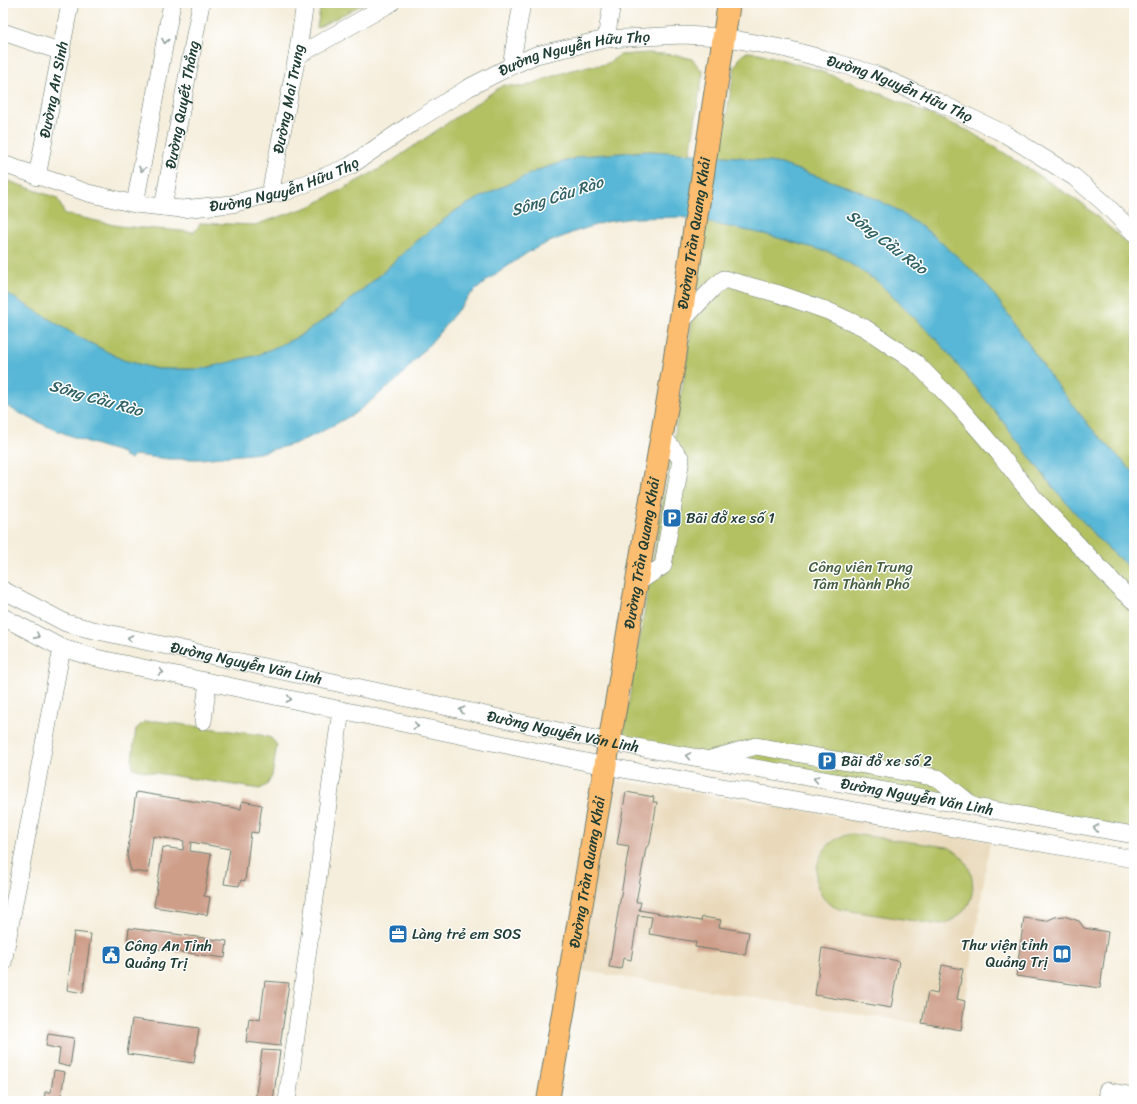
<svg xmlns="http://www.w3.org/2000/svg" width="1137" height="1104" viewBox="0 0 1137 1104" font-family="Sriracha,sans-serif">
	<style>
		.built { fill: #e9d9ba }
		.green { fill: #b3c163; stroke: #697f4c }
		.water { fill: #58b7d6; stroke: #3c7a85 }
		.building { fill: #ce9e89 }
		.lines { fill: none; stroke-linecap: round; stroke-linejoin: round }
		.minor-casing { stroke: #6a7b6f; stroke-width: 18 }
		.major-casing { stroke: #6a7b6f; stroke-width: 24 }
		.minor { stroke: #fff; stroke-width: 17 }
		.major { stroke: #fcbd6f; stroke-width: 22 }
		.oneway { stroke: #8f9e9a }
		.labels { text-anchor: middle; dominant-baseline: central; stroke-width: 3; stroke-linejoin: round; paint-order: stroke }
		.street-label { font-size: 15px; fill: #1f3d34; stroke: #fff }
		.poi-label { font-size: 15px; fill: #1f3d34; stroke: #fff; text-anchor: start }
		.park-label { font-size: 15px; fill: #445e40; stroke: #fff }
		.water-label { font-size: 16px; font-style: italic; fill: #306265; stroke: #fff }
	</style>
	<rect width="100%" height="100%" fill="#fff"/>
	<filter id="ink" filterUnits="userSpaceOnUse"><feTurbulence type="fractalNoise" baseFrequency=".025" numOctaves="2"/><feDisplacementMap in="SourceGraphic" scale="8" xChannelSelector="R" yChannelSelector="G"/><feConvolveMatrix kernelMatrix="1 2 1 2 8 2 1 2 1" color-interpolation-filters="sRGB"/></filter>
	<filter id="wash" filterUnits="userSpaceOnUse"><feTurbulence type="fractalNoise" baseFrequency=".012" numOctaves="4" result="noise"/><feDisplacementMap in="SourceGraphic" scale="16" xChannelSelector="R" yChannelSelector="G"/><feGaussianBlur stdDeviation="0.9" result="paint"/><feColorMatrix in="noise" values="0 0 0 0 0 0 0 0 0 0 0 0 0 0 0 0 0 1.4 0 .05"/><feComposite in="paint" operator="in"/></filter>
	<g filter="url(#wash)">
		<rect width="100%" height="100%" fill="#f5eedc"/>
		<path class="built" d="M 608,779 L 990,841 L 961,1030 L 577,970 Z"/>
		<path class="green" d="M 321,3 L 365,3 L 317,28 Z
			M 747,52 L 759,53 L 815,69 L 877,92 L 969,131 L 1022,164 L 1085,206 L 1134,249 L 1134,473 L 1091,428 L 1052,379 L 1017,327 L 988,286 L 960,259 L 929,232 L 894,208 L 857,190 L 781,164 L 738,157 L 719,156 L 735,67 L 741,56 Z
			M 648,53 L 677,55 L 692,59 L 703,72 L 690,154 L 649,151 L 582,156 L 541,169 L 497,189 L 458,209 L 416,241 L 379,276 L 333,314 L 298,337 L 258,355 L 202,369 L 157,369 L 123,360 L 77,336 L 3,291 L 3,179 L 57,198 L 65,214 L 119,226 L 194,232 L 201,223 L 255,225 L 311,206 L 385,166 L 503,85 L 523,87 L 571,70 L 606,64 L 620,55 Z
			M 706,222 L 764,234 L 835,254 L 877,281 L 938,341 L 994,410 L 1052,486 L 1098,539 L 1134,572 L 1134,837 L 622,740 L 674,439 L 686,365 Z
			M 156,721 L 261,735 L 271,738 L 277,745 L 272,776 L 267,785 L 260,789 L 143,771 L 133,768 L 132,759 L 136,729 L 144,722 Z
			M 851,834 L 948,847 C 955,851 961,855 965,861 C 980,885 973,912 946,923 C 943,924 938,924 934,924 L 839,909 C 835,907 831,905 828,903 C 809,886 814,855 834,840 C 839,837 845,835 851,834 Z"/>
		<path class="water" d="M 649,151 L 738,157 L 781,164 L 857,190 L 894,208 L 929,232 L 960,259 L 988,286 L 1017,327 L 1052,379 L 1091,428 L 1134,473 L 1134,572 L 1098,539 L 1052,486 L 994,410 L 938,341 L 877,281 L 835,254 L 764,234 L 681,217 L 633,218 L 605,222 L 574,232 L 540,246 L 527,253 L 489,279 L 470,295 L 434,339 L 396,381 L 354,414 L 315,435 L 294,444 L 259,453 L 201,459 L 169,459 L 134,455 L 131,459 L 124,457 L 123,453 C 81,441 41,426 3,404 L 3,291 L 77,336 L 123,360 L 157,369 L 202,369 L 258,355 L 298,337 L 333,314 L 379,276 L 416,241 L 458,209 L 497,189 L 541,169 L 582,156 Z"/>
		<g id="blocks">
			<path class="building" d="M 136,792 L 241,809 L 242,801 L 262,805 L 258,833 L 251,832 L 245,881 L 241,880 L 239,886 L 224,884 L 230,849 L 191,842 L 190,851 L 211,854 L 204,896 L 210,897 L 207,915 L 154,907 L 163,847 L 183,850 L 184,841 L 153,836 L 148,873 L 131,871 L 127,856 Z
				M 626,792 L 654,797 L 653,802 L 657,802 L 650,843 L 646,848 L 636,902 L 641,902 L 639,910 L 701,921 L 702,917 L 721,920 L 719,927 L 749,932 L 745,955 L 695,947 L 696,942 L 649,934 L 652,917 L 638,915 L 631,960 L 623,958 L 621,969 L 609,967 L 629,846 L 617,844 Z
				M 1064,916 L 1079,921 L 1084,928 L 1108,932 L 1100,988 L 1016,976 L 1024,918 L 1046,921 L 1055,917 Z
				M 129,928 L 227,941 L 225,958 L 127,945 Z
				M 74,932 L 91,934 L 83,993 L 67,990 Z
				M 822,948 L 899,961 L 891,1008 L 815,995 Z
				M 942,965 L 963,969 L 957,999 L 965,1001 L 961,1030 L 922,1023 L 928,992 L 937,994 Z
				M 265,981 L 289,983 L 280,1046 L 246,1042 L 249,1018 L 260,1020 Z
				M 132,1019 L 199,1028 L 194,1063 L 127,1054 Z
				M 48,1034 L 74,1038 L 70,1067 L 58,1064 L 60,1049 L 46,1046 Z
				M 262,1050 L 280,1051 L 273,1101 L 255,1100 Z
				M 54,1070 L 65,1072 L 60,1101 L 44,1101 L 45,1092 L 51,1092 Z"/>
		</g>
	</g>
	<g filter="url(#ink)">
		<use href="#blocks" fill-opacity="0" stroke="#6a7b6f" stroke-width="1"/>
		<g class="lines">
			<g class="minor-casing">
				<g id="minor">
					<path d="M 3,32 L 62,52"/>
					<path d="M 606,39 L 612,3"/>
					<path d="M 297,56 L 391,3"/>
					<path d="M 511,66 L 522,3"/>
					<path id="s1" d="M 3,164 L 88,193 L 135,204 L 182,209 L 232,204 L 270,194 L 285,192 L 350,166 L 414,122 L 468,88 L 511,66 L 536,55 L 606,39 L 682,35 L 723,37 L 787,49 L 824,59 L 874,74 L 936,101 L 1005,134 L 1074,177 L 1102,201 L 1134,233"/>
					<path id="s2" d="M 37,177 L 70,3"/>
					<path id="s3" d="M 270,194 L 297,56 L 305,3"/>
					<path d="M 135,204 L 172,3"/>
					<path id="s4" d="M 163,207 L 201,3"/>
					<path d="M 680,323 L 714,287 L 724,279 L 779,294 L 828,311 L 865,328 L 916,363 L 960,408 L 998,452 L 1034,498 L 1080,547 L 1122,591 L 1134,601"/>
					<path d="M 637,583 L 663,566 L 681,459 L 662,435"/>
					<path id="s5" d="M 3,590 L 66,623 L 89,629 L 609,742 L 1134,835"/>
					<path d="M 3,617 L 62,648 L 96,658 L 605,766 L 884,816 L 1134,859"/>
					<path d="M 203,721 L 208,682"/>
					<path d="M 711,759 L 756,746 L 938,778 L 973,806"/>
					<path d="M 3,963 L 62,648"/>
					<path d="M 1107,1091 L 1134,1096"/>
					<path d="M 287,1101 L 341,710"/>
				</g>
			</g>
			<g class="major-casing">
				<g id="major">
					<path id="s6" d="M 548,1101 L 673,370 L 729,3"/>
				</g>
			</g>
			<use href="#minor" class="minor"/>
			<use href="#major" class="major"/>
		</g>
		<defs><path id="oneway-chevron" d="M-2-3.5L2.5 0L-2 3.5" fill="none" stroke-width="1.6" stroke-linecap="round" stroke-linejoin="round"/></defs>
		<g class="oneway">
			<use href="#oneway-chevron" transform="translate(165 41) rotate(100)"/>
			<use href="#oneway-chevron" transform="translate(142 169) rotate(100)"/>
			<use href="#oneway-chevron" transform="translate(37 636) rotate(28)"/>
			<use href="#oneway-chevron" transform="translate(130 638) rotate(-168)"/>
			<use href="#oneway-chevron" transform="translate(161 672) rotate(12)"/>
			<use href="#oneway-chevron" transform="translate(289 699) rotate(12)"/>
			<use href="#oneway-chevron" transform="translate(462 710) rotate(-168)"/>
			<use href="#oneway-chevron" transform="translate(416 726) rotate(12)"/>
			<use href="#oneway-chevron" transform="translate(688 756) rotate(-170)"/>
			<use href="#oneway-chevron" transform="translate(816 779) rotate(-170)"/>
			<use href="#oneway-chevron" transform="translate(1096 828) rotate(-170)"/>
		</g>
	</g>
	<defs>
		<g id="parking-square" transform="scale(1)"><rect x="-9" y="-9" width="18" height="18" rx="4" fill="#1f6fb2" stroke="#fff"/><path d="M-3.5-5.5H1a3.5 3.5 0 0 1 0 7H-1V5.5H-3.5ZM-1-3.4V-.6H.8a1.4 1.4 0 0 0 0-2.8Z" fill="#fff"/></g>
		<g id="office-square" transform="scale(1)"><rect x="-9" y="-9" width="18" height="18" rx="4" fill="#1f6fb2" stroke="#fff"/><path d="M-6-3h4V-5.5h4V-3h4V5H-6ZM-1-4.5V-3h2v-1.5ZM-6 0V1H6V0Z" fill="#fff"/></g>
		<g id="library-square" transform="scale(1)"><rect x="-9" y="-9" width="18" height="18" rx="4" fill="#1f6fb2" stroke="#fff"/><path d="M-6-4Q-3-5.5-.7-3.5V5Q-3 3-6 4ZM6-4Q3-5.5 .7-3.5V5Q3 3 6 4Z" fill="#fff"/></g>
		<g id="civic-square" transform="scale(1)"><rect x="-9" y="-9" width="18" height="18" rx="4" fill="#1f6fb2" stroke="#fff"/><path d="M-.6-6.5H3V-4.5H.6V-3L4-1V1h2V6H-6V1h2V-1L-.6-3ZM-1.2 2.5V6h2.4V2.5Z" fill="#fff"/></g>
	</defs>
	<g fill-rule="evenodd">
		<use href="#parking-square" x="672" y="518"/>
		<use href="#parking-square" x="827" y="761"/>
		<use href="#office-square" x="398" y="934"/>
		<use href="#library-square" x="1062" y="954"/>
		<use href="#civic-square" x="111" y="955"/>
	</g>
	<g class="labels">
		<g class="street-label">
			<text stroke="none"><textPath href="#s1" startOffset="615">Đường Nguyễn Hữu Thọ</textPath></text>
			<text stroke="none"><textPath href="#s1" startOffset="951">Đường Nguyễn Hữu Thọ</textPath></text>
			<text stroke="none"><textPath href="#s2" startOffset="89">Đường An Sinh</textPath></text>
			<text stroke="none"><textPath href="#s3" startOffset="97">Đường Mai Trung</textPath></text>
			<text stroke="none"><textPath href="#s4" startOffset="104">Đường Quyết Thắng</textPath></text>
			<text stroke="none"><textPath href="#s1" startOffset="291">Đường Nguyễn Hữu Thọ</textPath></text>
			<text stroke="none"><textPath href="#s6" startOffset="880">Đường Trần Quang Khải</textPath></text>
			<text stroke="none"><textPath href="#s6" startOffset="556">Đường Trần Quang Khải</textPath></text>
			<text stroke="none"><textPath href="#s5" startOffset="256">Đường Nguyễn Văn Linh</textPath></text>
			<text stroke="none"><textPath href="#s5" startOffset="580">Đường Nguyễn Văn Linh</textPath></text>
			<text stroke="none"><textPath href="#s5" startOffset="940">Đường Nguyễn Văn Linh</textPath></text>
			<text stroke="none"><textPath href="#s6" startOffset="232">Đường Trần Quang Khải</textPath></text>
		</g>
		<g class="poi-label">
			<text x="686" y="518">Bãi đỗ xe số 1</text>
			<text x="841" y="761">Bãi đỗ xe số 2</text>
			<text x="412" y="934">Làng trẻ em SOS</text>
			<text x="1048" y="945" text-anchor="end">Thư viện tỉnh<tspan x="1048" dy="17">Quảng Trị</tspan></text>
			<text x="125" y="946">Công An Tỉnh<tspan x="125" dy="17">Quảng Trị</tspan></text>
		</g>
		<g class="park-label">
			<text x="861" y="567">Công viên Trung<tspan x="861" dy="17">Tâm Thành Phố</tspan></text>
		</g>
		<g class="water-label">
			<text transform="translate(557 196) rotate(-18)">Sông Cầu Rào</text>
			<text transform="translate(887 242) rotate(37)">Sông Cầu Rào</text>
			<text transform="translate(96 398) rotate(16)">Sông Cầu Rào</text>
		</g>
	</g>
	<rect width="1137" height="1104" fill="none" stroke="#fff" stroke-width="16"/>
</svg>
